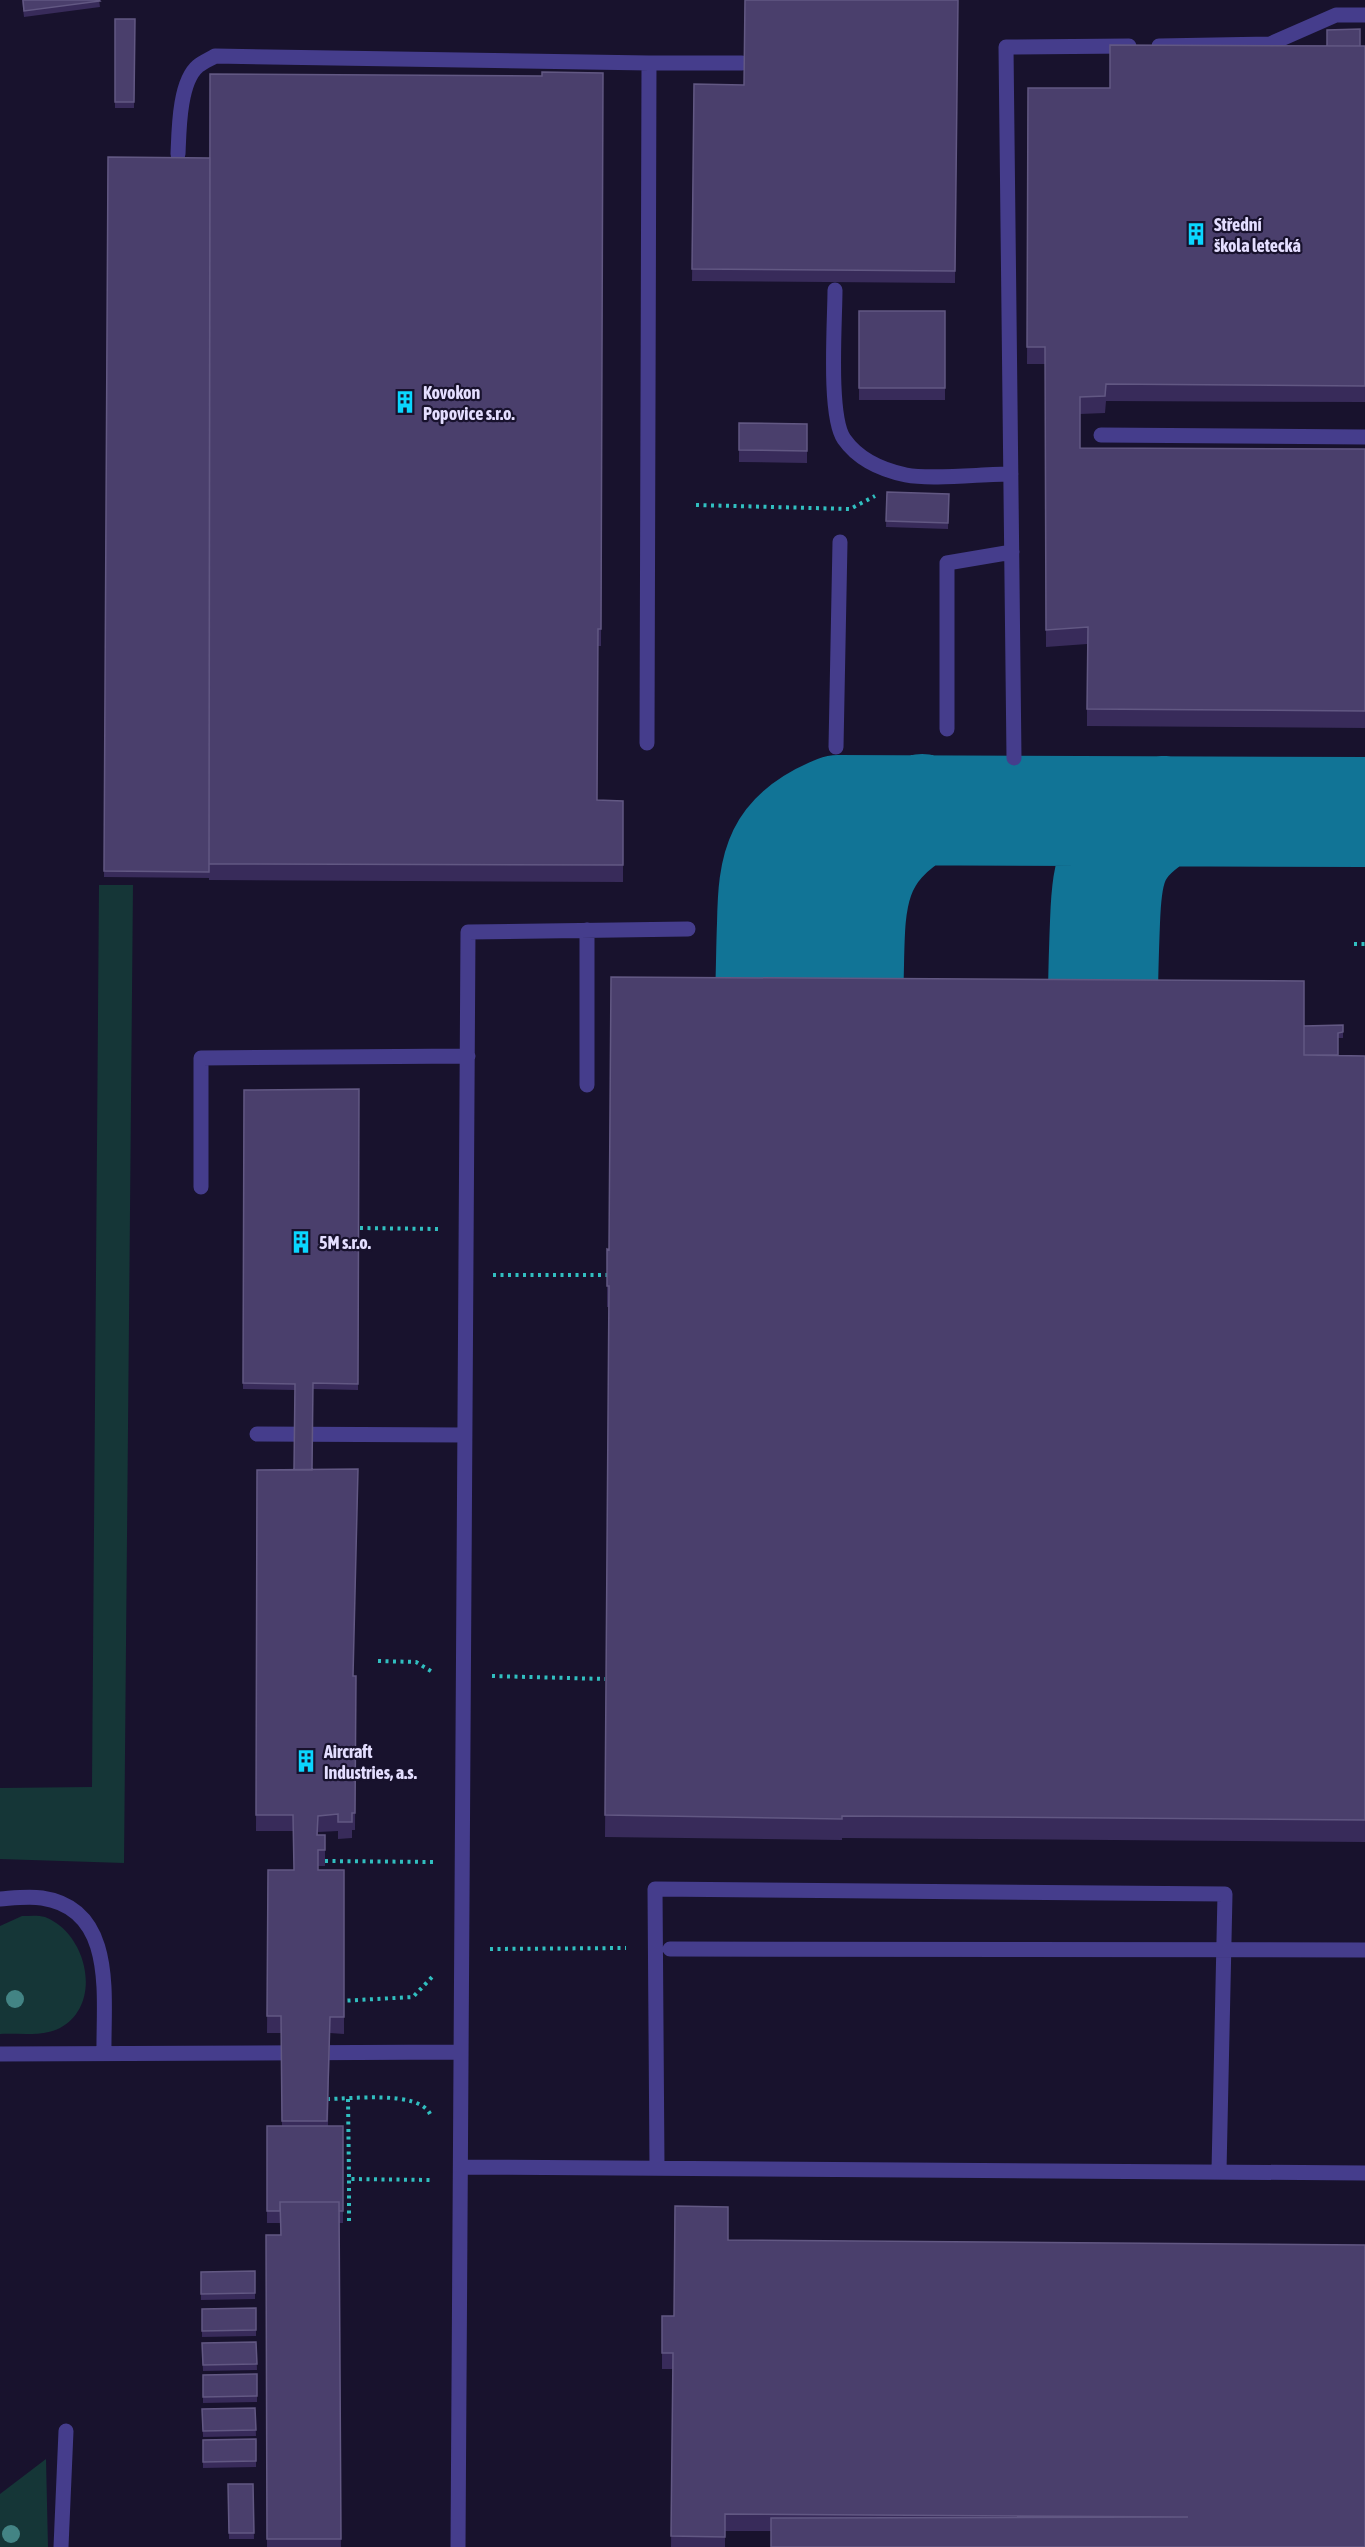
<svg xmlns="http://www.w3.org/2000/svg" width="1365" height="2547" viewBox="0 0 1365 2547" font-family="'Asap Condensed',sans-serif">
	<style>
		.green { fill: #153637 }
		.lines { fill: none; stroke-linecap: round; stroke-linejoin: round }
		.taxiway { stroke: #117496; stroke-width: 110 }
		.path { stroke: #31bfc0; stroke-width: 4; stroke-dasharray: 3 4.5; stroke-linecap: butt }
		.minor { stroke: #453d8c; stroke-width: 15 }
		.tree { fill: #438484 }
		.wall { fill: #382b5a }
		.building { fill: #4a3f6c; stroke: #625883; stroke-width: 1.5 }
		.labels { text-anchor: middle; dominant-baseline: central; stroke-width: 4.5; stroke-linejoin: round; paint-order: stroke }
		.poi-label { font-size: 18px; font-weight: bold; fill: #e4deff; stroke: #18122d; text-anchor: start }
	</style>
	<rect width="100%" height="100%" fill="#18122d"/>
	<path class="green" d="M 99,885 L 133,885 L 124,1863 L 0,1859 L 0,1788 L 92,1787 Z
		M 22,1916 C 29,1916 38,1915 45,1917 C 87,1933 104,2004 60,2028 C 43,2037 19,2033 0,2034 L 0,1926 Z
		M 46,2459 L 48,2547 L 0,2547 L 0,2494 Z"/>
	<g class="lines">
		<path class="taxiway" d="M 770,998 C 771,973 771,949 772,924 C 773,865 778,834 838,810 L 1365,812
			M 848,999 C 852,915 839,856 922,809
			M 1103,1001 C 1103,975 1104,948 1105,922 C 1107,865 1113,841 1164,811"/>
		<path class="path" d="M 696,505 L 850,509 L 875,496
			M 1354,944 L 1365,944
			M 360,1228 L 438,1229
			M 493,1275 L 607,1275
			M 378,1661 L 416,1662 L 434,1673
			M 492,1676 L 605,1679
			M 325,1861 L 435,1862
			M 490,1949 L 626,1948
			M 340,2001 L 413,1997 L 432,1977
			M 327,2099 C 351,2099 418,2090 430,2114
			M 348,2099 L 349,2179 L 431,2180
			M 349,2221 L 349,2179"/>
		<path class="minor" d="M 1159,46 L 1270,44 L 1336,15 L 1365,15
			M 649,63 L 742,63
			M 178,154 C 179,131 179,82 198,66 C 203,62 210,59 215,56 L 649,63 L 647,743
			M 835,290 C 835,321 828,416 844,439 C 858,459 882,470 906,475 C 931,480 982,474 1011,474
			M 1101,435 L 1365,437
			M 947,729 L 947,563 L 1012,552
			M 836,747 L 840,542
			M 1014,758 L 1006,47 L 1129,46
			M 587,930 L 587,1085
			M 201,1187 L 201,1058 L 468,1056
			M 257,1434 L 464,1435
			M 0,1899 C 14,1898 28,1896 42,1898 C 117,1909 103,1998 104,2053
			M 670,1949 L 1365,1950
			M 0,2054 L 461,2052
			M 462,2167 L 1365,2173
			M 657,2167 L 655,1889 L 1225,1894 L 1219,2171
			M 61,2547 L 66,2431
			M 458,2547 L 468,932 L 688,929"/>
	</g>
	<g class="tree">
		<circle cx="15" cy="1999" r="9"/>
		<circle cx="11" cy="2534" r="9"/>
	</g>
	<path class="wall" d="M 22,0 L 99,0 L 100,7 L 24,17 Z
		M 958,0 L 955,283 L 692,281 L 694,84 L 744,85 Z
		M 115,19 L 135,19 L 134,108 L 115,108 Z
		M 1327,46 L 1365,46 L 1365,402 L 1106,401 L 1105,413 L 1080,414 L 1080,448 L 1365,449 L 1365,728 L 1087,726 L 1087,644 L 1046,647 L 1045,364 L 1027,364 L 1028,88 L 1110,88 Z
		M 603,73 L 601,646 L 598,646 L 597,800 L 623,801 L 623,882 L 209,880 L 209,654 L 209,878 L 104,877 L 108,157 L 210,158 L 542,76 Z
		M 859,311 L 945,311 L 945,400 L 859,400 Z
		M 739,423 L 807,424 L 807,463 L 739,462 Z
		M 887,492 L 949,494 L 948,529 L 886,527 Z
		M 1304,1029 L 1343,1032 L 1343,1038 L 1338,1038 L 1338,1055 L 1365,1056 L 1365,1842 L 842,1838 L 842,1840 L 605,1837 L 609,1307 L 607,1307 L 607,1249 L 609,1250 Z
		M 359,1089 L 358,1390 L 313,1389 L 312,1470 L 353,1676 L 356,1676 L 355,1830 L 352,1830 L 352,1838 L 338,1839 L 338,1831 L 318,1832 L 318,1835 L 325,1850 L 325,1866 L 318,1866 L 318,1870 L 344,1870 L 344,2034 L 330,2033 L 328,2126 L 343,2126 L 343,2223 L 339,2223 L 341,2547 L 267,2547 L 266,2235 L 280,2235 L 280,2223 L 267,2223 L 267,2126 L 282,2126 L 281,2033 L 267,2033 L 268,1870 L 294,1870 L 293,1831 L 256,1831 L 257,1470 L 294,1470 L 295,1390 L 243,1389 L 244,1090 Z
		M 728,2240 L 1365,2547 L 771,2531 L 725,2531 L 725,2547 L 671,2547 L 673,2369 L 662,2369 L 662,2316 L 674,2316 Z
		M 255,2271 L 255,2299 L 201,2300 L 201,2272 Z
		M 256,2308 L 256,2336 L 202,2337 L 202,2309 Z
		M 256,2342 L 257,2370 L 203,2371 L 202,2343 Z
		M 257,2374 L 257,2402 L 203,2403 L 203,2375 Z
		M 255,2408 L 256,2436 L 203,2437 L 202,2409 Z
		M 256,2439 L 256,2467 L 203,2468 L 203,2440 Z
		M 228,2484 L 253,2484 L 254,2539 L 229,2539 Z"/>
	<path class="building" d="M 23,0 L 99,0 L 100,1 L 24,11 Z
		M 745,0 L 958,0 L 955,271 L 692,269 L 694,84 L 744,85 Z
		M 115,19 L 135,19 L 134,102 L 115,102 Z
		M 1360,29 L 1360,46 L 1327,46 L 1327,30 Z
		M 1110,45 L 1365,46 L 1365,386 L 1106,384 L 1105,396 L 1080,397 L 1080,448 L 1365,449 L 1365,711 L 1087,709 L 1088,627 L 1046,630 L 1045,347 L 1027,347 L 1028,88 L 1110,88 Z
		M 542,72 L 603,73 L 601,629 L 598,629 L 597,800 L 623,801 L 623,865 L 209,864 L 210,74 L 542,76 Z
		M 108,157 L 210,158 L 209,872 L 104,871 Z
		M 859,311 L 945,311 L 945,388 L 859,388 Z
		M 739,423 L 807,424 L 807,451 L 739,450 Z
		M 887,492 L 949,494 L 948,523 L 886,521 Z
		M 611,977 L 1304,981 L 1304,1055 L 1365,1056 L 1365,1820 L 842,1816 L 842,1819 L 605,1815 L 609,1286 L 607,1286 L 607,1249 L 609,1250 Z
		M 1343,1025 L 1343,1032 L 1338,1033 L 1338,1055 L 1304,1055 L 1304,1026 Z
		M 359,1089 L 358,1384 L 313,1383 L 312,1470 L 294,1470 L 295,1384 L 243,1383 L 244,1090 Z
		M 358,1469 L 353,1676 L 356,1676 L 355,1813 L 352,1813 L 352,1822 L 338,1822 L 338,1814 L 318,1816 L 317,1835 L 325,1835 L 325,1850 L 318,1850 L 318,1870 L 344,1870 L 344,2017 L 330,2017 L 327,2121 L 282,2121 L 281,2016 L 267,2016 L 268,1870 L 294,1870 L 293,1815 L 256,1815 L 257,1470 Z
		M 267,2126 L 343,2126 L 343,2211 L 339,2211 L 339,2202 L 280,2202 L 280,2211 L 267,2211 Z
		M 280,2202 L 339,2202 L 341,2539 L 267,2539 L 266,2235 L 281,2235 Z
		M 675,2206 L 728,2207 L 728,2240 L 1365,2245 L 1365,2547 L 771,2547 L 771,2518 L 1188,2517 L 725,2514 L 725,2537 L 671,2536 L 673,2353 L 662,2353 L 662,2316 L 674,2316 Z
		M 255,2271 L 255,2293 L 201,2294 L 201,2272 Z
		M 256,2308 L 256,2330 L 202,2331 L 202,2309 Z
		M 256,2342 L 257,2364 L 203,2365 L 202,2343 Z
		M 257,2374 L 257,2396 L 203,2397 L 203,2375 Z
		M 255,2408 L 256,2430 L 203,2431 L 202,2409 Z
		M 256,2439 L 256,2461 L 203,2462 L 203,2440 Z
		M 228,2484 L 253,2484 L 254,2533 L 229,2533 Z"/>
	<defs>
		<g id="building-bare" transform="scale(1.8)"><path d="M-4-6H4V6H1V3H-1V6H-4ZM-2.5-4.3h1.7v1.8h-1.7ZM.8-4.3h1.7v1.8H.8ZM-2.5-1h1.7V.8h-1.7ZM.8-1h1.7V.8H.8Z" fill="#0ad6ff" stroke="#18122d" stroke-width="2.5" paint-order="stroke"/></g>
	</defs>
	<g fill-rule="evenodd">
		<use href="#building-bare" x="1196" y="234"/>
		<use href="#building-bare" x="405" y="402"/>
		<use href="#building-bare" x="301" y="1242"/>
		<use href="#building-bare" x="306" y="1761"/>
	</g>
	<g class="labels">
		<g class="poi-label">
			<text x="1214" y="224">Střední<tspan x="1214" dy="21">škola letecká</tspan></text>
			<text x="423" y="392">Kovokon<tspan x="423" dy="21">Popovice s.r.o.</tspan></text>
			<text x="319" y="1242">5M s.r.o.</text>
			<text x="324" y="1751">Aircraft<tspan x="324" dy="21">Industries, a.s.</tspan></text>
		</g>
	</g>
</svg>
